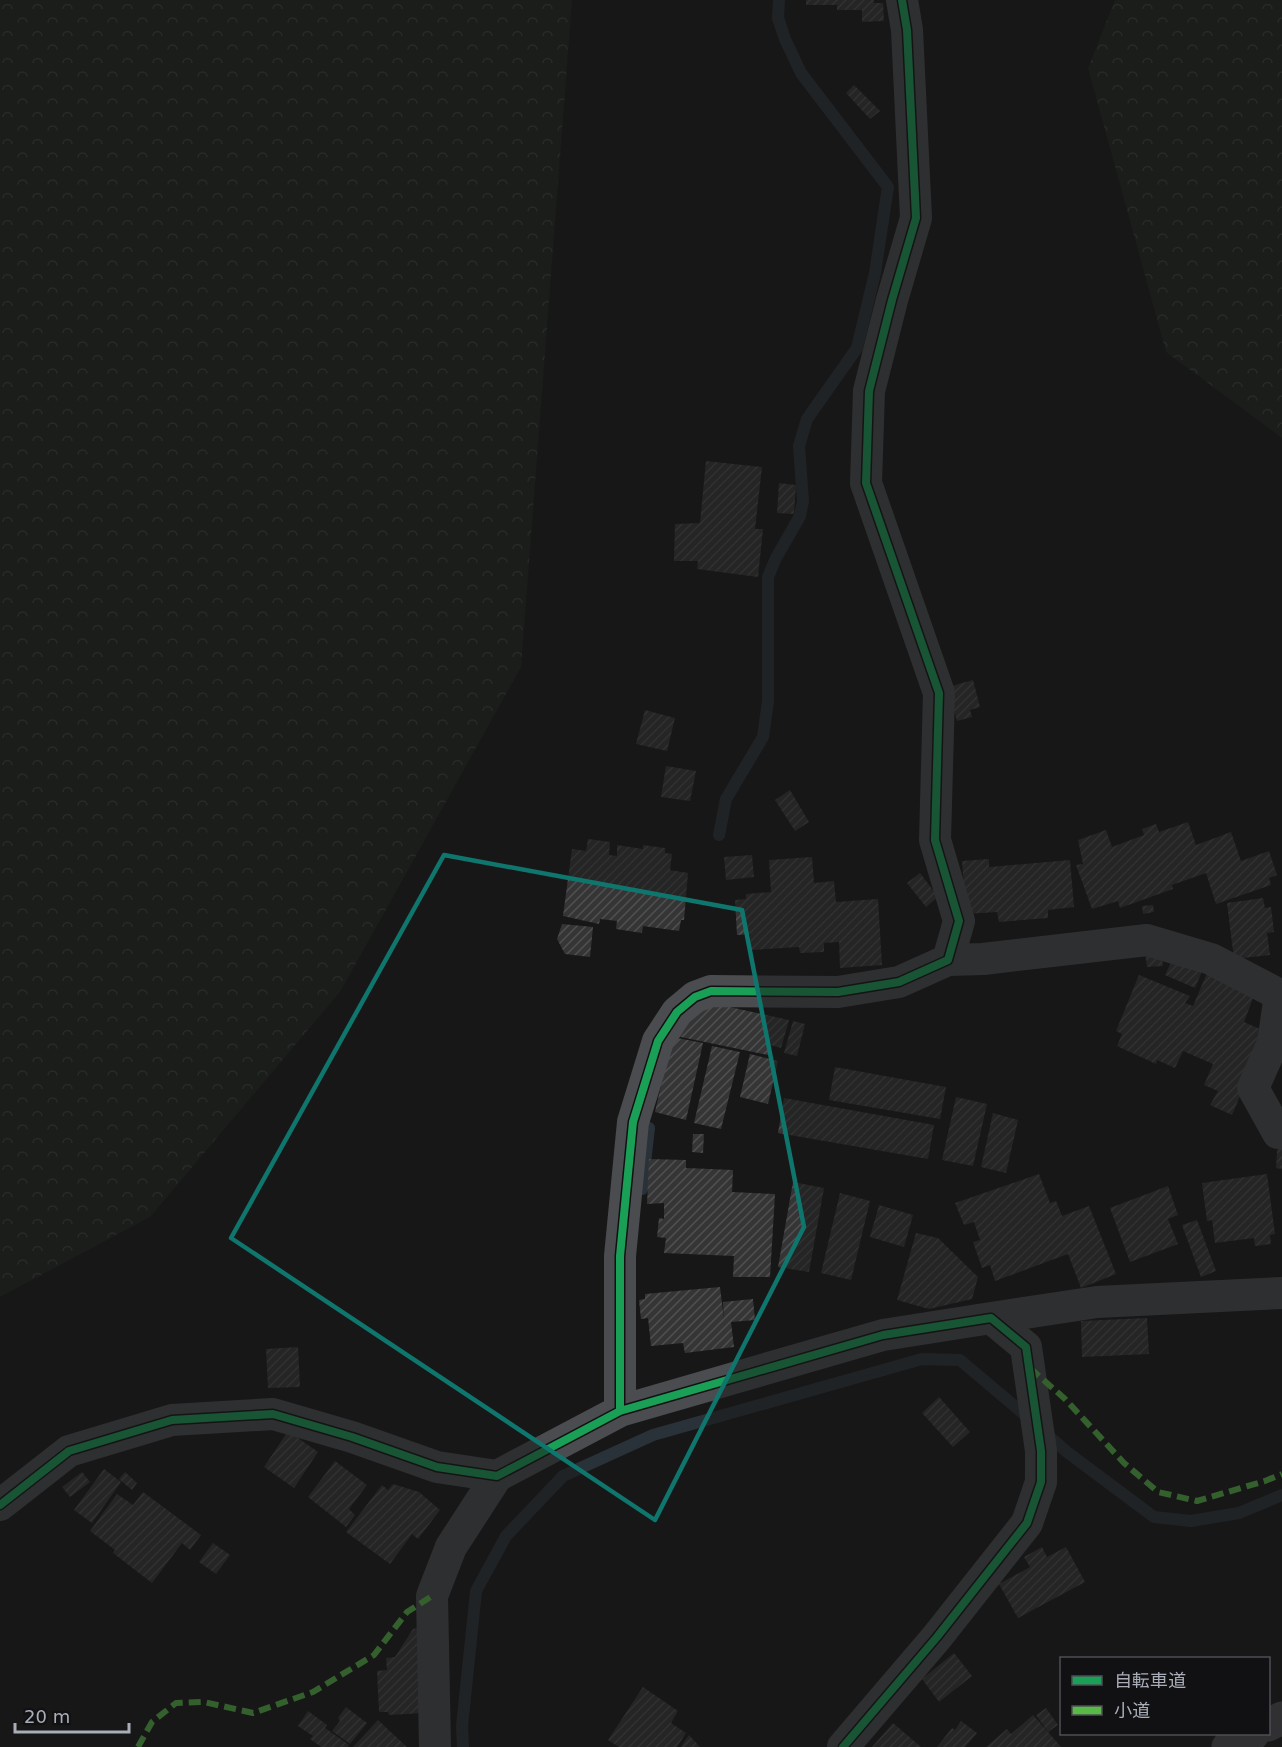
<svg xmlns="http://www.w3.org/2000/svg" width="1282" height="1747" viewBox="0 0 1282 1747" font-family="'DejaVu Sans','Noto Sans JP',sans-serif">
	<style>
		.forest { fill: url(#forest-crowns) }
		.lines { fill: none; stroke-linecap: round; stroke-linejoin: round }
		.stream { stroke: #2a3239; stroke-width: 12 }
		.building { fill: url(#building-hatch) }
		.minor { stroke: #4b4c50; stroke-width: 32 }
		.trunk { stroke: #4e4e52; stroke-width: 33 }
		.quiet { stroke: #58b947; stroke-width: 6; stroke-dasharray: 12 6; stroke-linecap: butt }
		.cycleway-casing { stroke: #111113; stroke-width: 11 }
		.cycleway { stroke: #1a9f57; stroke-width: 8 }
		.marked { fill: none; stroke: #0f766e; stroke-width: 4.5; stroke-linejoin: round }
	</style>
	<defs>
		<pattern id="forest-crowns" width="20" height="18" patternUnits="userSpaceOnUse" patternTransform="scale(1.5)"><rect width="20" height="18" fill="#1d241e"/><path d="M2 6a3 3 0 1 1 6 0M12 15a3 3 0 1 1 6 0" fill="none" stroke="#3b413d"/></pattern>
		<pattern id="building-hatch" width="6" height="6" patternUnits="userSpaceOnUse" patternTransform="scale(1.5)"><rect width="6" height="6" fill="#353536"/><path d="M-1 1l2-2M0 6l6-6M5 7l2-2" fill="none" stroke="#4f5051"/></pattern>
	</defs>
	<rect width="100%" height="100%" fill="#171717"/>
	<path class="forest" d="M 0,0 L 572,0 L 521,667 L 340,992 L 150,1217 L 0,1297 Z
		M 1115,0 L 1282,0 L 1282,438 L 1166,352 L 1088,68 Z"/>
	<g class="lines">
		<path class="stream" d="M 719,835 L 726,799 L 763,737 L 768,701 L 768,577 L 776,558 L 800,516 L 803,501 L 799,446 L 807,419 L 857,348 L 875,273 L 888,187 L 801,73 L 785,39 L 778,18 L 779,0
			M 642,1189 L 649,1128
			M 1044,1432 L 1067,1452 L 1154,1517 L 1191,1521 L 1239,1513 L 1282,1495
			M 463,1747 L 462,1726 L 476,1591 L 506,1536 L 563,1476 L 653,1435 L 922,1359 L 960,1360 L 1031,1420"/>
	</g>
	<path class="building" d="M 806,0 L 874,0 L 874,3 L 883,3 L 884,21 L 862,22 L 862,10 L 837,10 L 837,5 L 806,5 Z
		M 854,85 L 880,111 L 870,119 L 846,93 Z
		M 706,461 L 762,467 L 755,529 L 763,529 L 758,577 L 697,569 L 698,561 L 674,561 L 675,524 L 700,523 Z
		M 779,483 L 796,485 L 794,514 L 777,513 Z
		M 973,680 L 980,707 L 970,710 L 972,717 L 957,721 L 948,687 Z
		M 645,710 L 675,718 L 667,751 L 636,744 Z
		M 666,766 L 696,771 L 690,801 L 661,797 Z
		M 790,790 L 809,822 L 795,831 L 775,800 Z
		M 1188,822 L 1196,845 L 1231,832 L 1241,861 L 1269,851 L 1277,875 L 1269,878 L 1271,885 L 1216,904 L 1206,873 L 1172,885 L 1173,889 L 1120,908 L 1118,901 L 1092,909 L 1076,865 L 1083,864 L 1078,840 L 1106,830 L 1112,847 L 1144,835 L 1142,829 L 1156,824 L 1159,832 Z
		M 588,839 L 610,842 L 609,855 L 617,856 L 617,845 L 643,849 L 643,845 L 665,848 L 665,853 L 672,854 L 670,870 L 688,873 L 684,920 L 681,920 L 679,931 L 643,926 L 642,933 L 616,929 L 617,921 L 600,919 L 599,924 L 563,916 L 572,849 L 586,851 Z
		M 752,855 L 754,877 L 726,880 L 724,857 Z
		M 812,857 L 814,883 L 834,881 L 836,902 L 878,899 L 882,965 L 840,968 L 839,942 L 824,943 L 824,952 L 800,953 L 799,947 L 751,950 L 750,934 L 737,935 L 735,900 L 746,899 L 746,894 L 771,892 L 769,860 Z
		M 989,859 L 989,867 L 1070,860 L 1074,907 L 1048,910 L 1048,918 L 999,922 L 997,912 L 966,914 L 962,861 Z
		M 920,873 L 938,897 L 926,907 L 907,883 Z
		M 1263,898 L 1265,908 L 1271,907 L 1274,932 L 1267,933 L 1270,955 L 1234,959 L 1227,903 Z
		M 1153,905 L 1154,912 L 1143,914 L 1142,906 Z
		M 562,924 L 593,927 L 590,957 L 565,954 L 557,939 Z
		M 1161,952 L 1163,966 L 1147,967 L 1145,953 Z
		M 1174,956 L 1203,969 L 1195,988 L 1165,975 Z
		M 1207,973 L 1255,993 L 1244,1022 L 1267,1032 L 1232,1115 L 1210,1105 L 1218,1091 L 1204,1085 L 1213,1064 L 1183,1051 L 1175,1068 L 1157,1060 L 1156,1064 L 1117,1046 L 1122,1034 L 1116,1031 L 1139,975 L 1190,996 L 1185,1003 L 1193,1006 Z
		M 702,1001 L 789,1020 L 781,1048 L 770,1045 L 768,1055 L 676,1036 L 686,1011 L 699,1014 Z
		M 793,1021 L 805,1024 L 797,1056 L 784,1053 Z
		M 672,1037 L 703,1043 L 686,1120 L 655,1112 Z
		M 712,1046 L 740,1052 L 721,1129 L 694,1123 Z
		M 750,1054 L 778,1061 L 768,1104 L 740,1097 Z
		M 835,1067 L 946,1087 L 940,1119 L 829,1100 Z
		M 956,1097 L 987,1104 L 973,1166 L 942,1160 Z
		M 784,1098 L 934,1125 L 928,1159 L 778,1133 Z
		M 993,1113 L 1018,1120 L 1006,1173 L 981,1167 Z
		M 693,1134 L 704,1134 L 703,1153 L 692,1152 Z
		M 1278,1137 L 1282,1138 L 1282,1169 L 1276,1168 Z
		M 649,1159 L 686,1160 L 686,1168 L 733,1170 L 732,1192 L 775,1194 L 770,1277 L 733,1277 L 734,1256 L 664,1253 L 666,1238 L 657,1237 L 659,1218 L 664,1219 L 664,1203 L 647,1204 Z
		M 1039,1174 L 1050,1203 L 1056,1201 L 1062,1216 L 1089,1206 L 1116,1274 L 1081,1288 L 1068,1254 L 995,1281 L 990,1265 L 982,1268 L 973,1242 L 980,1240 L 974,1222 L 964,1225 L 955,1203 Z
		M 1267,1174 L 1275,1234 L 1270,1235 L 1271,1244 L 1255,1246 L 1254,1238 L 1215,1243 L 1212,1220 L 1207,1221 L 1202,1183 Z
		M 793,1182 L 824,1188 L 809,1272 L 778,1267 Z
		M 1168,1186 L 1178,1215 L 1168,1219 L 1178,1244 L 1130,1262 L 1110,1208 Z
		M 840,1193 L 870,1201 L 851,1280 L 821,1273 Z
		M 879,1205 L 913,1215 L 904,1247 L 870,1237 Z
		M 1197,1220 L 1216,1271 L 1201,1277 L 1182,1225 Z
		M 916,1233 L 938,1238 L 978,1277 L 972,1299 L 929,1309 L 897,1300 Z
		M 720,1287 L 724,1320 L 723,1302 L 753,1299 L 755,1320 L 731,1322 L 734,1347 L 685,1353 L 683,1343 L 651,1346 L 648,1318 L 641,1319 L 639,1300 L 645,1299 L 645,1294 Z
		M 1147,1318 L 1149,1354 L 1082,1357 L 1081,1321 Z
		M 298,1347 L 300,1387 L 268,1388 L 266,1349 Z
		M 939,1397 L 970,1432 L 953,1447 L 922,1413 Z
		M 288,1431 L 318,1452 L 294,1488 L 264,1467 Z
		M 335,1461 L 367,1485 L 349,1509 L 355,1515 L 346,1527 L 308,1497 Z
		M 104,1469 L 121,1482 L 92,1523 L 74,1510 Z
		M 82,1472 L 90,1482 L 70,1497 L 62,1487 Z
		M 125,1472 L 137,1483 L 132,1490 L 119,1479 Z
		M 393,1484 L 419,1492 L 440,1510 L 418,1539 L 412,1534 L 390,1564 L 346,1532 L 382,1485 L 388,1490 Z
		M 143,1492 L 201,1535 L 190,1550 L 182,1543 L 152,1583 L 113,1553 L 115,1550 L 90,1531 L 117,1494 L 133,1505 Z
		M 213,1543 L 230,1555 L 216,1574 L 199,1562 Z
		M 1042,1547 L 1047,1557 L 1066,1547 L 1085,1582 L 1018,1618 L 999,1584 L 1030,1567 L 1024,1557 Z
		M 419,1628 L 423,1713 L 389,1715 L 388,1712 L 379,1712 L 377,1671 L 387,1670 L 386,1658 L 395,1657 L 413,1629 Z
		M 954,1653 L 972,1676 L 939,1702 L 922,1679 Z
		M 643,1687 L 678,1711 L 671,1723 L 686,1733 L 677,1747 L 619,1747 L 608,1740 Z
		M 346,1707 L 367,1723 L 350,1744 L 332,1731 L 340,1721 L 338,1718 Z
		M 1046,1708 L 1058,1725 L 1048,1732 L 1061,1747 L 986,1747 L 1007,1729 L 1011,1734 L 1033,1715 L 1048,1732 L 1036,1715 Z
		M 308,1711 L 327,1725 L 325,1728 L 349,1745 L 348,1747 L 321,1747 L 310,1739 L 313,1736 L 298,1726 Z
		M 378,1720 L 407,1747 L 353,1747 Z
		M 961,1721 L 977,1733 L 965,1747 L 937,1747 L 952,1728 L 955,1730 Z
		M 893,1723 L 921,1747 L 872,1747 Z
		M 689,1735 L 700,1747 L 681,1747 Z"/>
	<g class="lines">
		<path class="minor" d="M 948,960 L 983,959 L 1147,940 L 1211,959 L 1280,995 L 1273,1043 L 1253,1088 L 1278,1133 L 1282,1133
			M 991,1318 L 1097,1302 L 1282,1293
			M 620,1411 L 620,1256 L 633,1122 L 658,1041 L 677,1012 L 695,997 L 711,991 L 838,992 L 899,982 L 948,960 L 959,921 L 935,840 L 939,693 L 866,483 L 869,391 L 892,300 L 916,218 L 907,30 L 902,0
			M 0,1505 L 69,1451 L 172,1420 L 273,1414 L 352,1437 L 437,1467 L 497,1476 L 620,1411 L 883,1335 L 991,1318 L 1026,1347 L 1041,1451 L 1041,1482 L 1027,1523 L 937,1637 L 843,1747
			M 435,1747 L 432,1596 L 451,1547 L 497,1476"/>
		<path class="trunk" d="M 1268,1725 L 1282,1718
			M 1228,1747 L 1253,1734"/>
		<path class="quiet" d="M 1030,1368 L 1065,1399 L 1124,1463 L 1158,1492 L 1197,1501 L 1265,1481 L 1282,1474
			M 138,1747 L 152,1722 L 176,1703 L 204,1702 L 253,1713 L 313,1692 L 374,1655 L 407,1612 L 432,1596"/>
		<g class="cycleway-casing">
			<path id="cycleway" d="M 620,1411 L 620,1256 L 633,1122 L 658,1041 L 677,1012 L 695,997 L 711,991 L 838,992 L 899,982 L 948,960 L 959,921 L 935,840 L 939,693 L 866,483 L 869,391 L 892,300 L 916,218 L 907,30 L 902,0
				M 0,1505 L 69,1451 L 172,1420 L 273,1414 L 352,1437 L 437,1467 L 497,1476 L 620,1411 L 883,1335 L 991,1318 L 1026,1347 L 1041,1451 L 1041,1482 L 1027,1523 L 937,1637 L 843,1747"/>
		</g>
		<use href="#cycleway" class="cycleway"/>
	</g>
	<path d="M0 0H1282V1747H0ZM 444,855 L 742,910 L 804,1227 L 655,1520 L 231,1238 Z" fill="#171717" fill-opacity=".55" fill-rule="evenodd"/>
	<path class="marked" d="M 444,855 L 742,910 L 804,1227 L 655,1520 L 231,1238 Z"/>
	<rect x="1060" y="1657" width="210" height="78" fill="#111113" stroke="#4d4f55" stroke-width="1.5"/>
	<rect x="1072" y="1676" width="30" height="9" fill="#1a9f57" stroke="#4d4f55" stroke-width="1.5"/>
	<text x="1114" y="1687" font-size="18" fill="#a8adb8">自転車道</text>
	<rect x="1072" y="1706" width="30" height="9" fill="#58b947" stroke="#4d4f55" stroke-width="1.5"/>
	<text x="1114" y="1717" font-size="18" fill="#a8adb8">小道</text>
	<path d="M15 1723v9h114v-9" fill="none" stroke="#a8adb8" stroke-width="3"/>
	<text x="24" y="1723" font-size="18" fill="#a8adb8" stroke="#111113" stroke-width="4.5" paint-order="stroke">20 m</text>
</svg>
